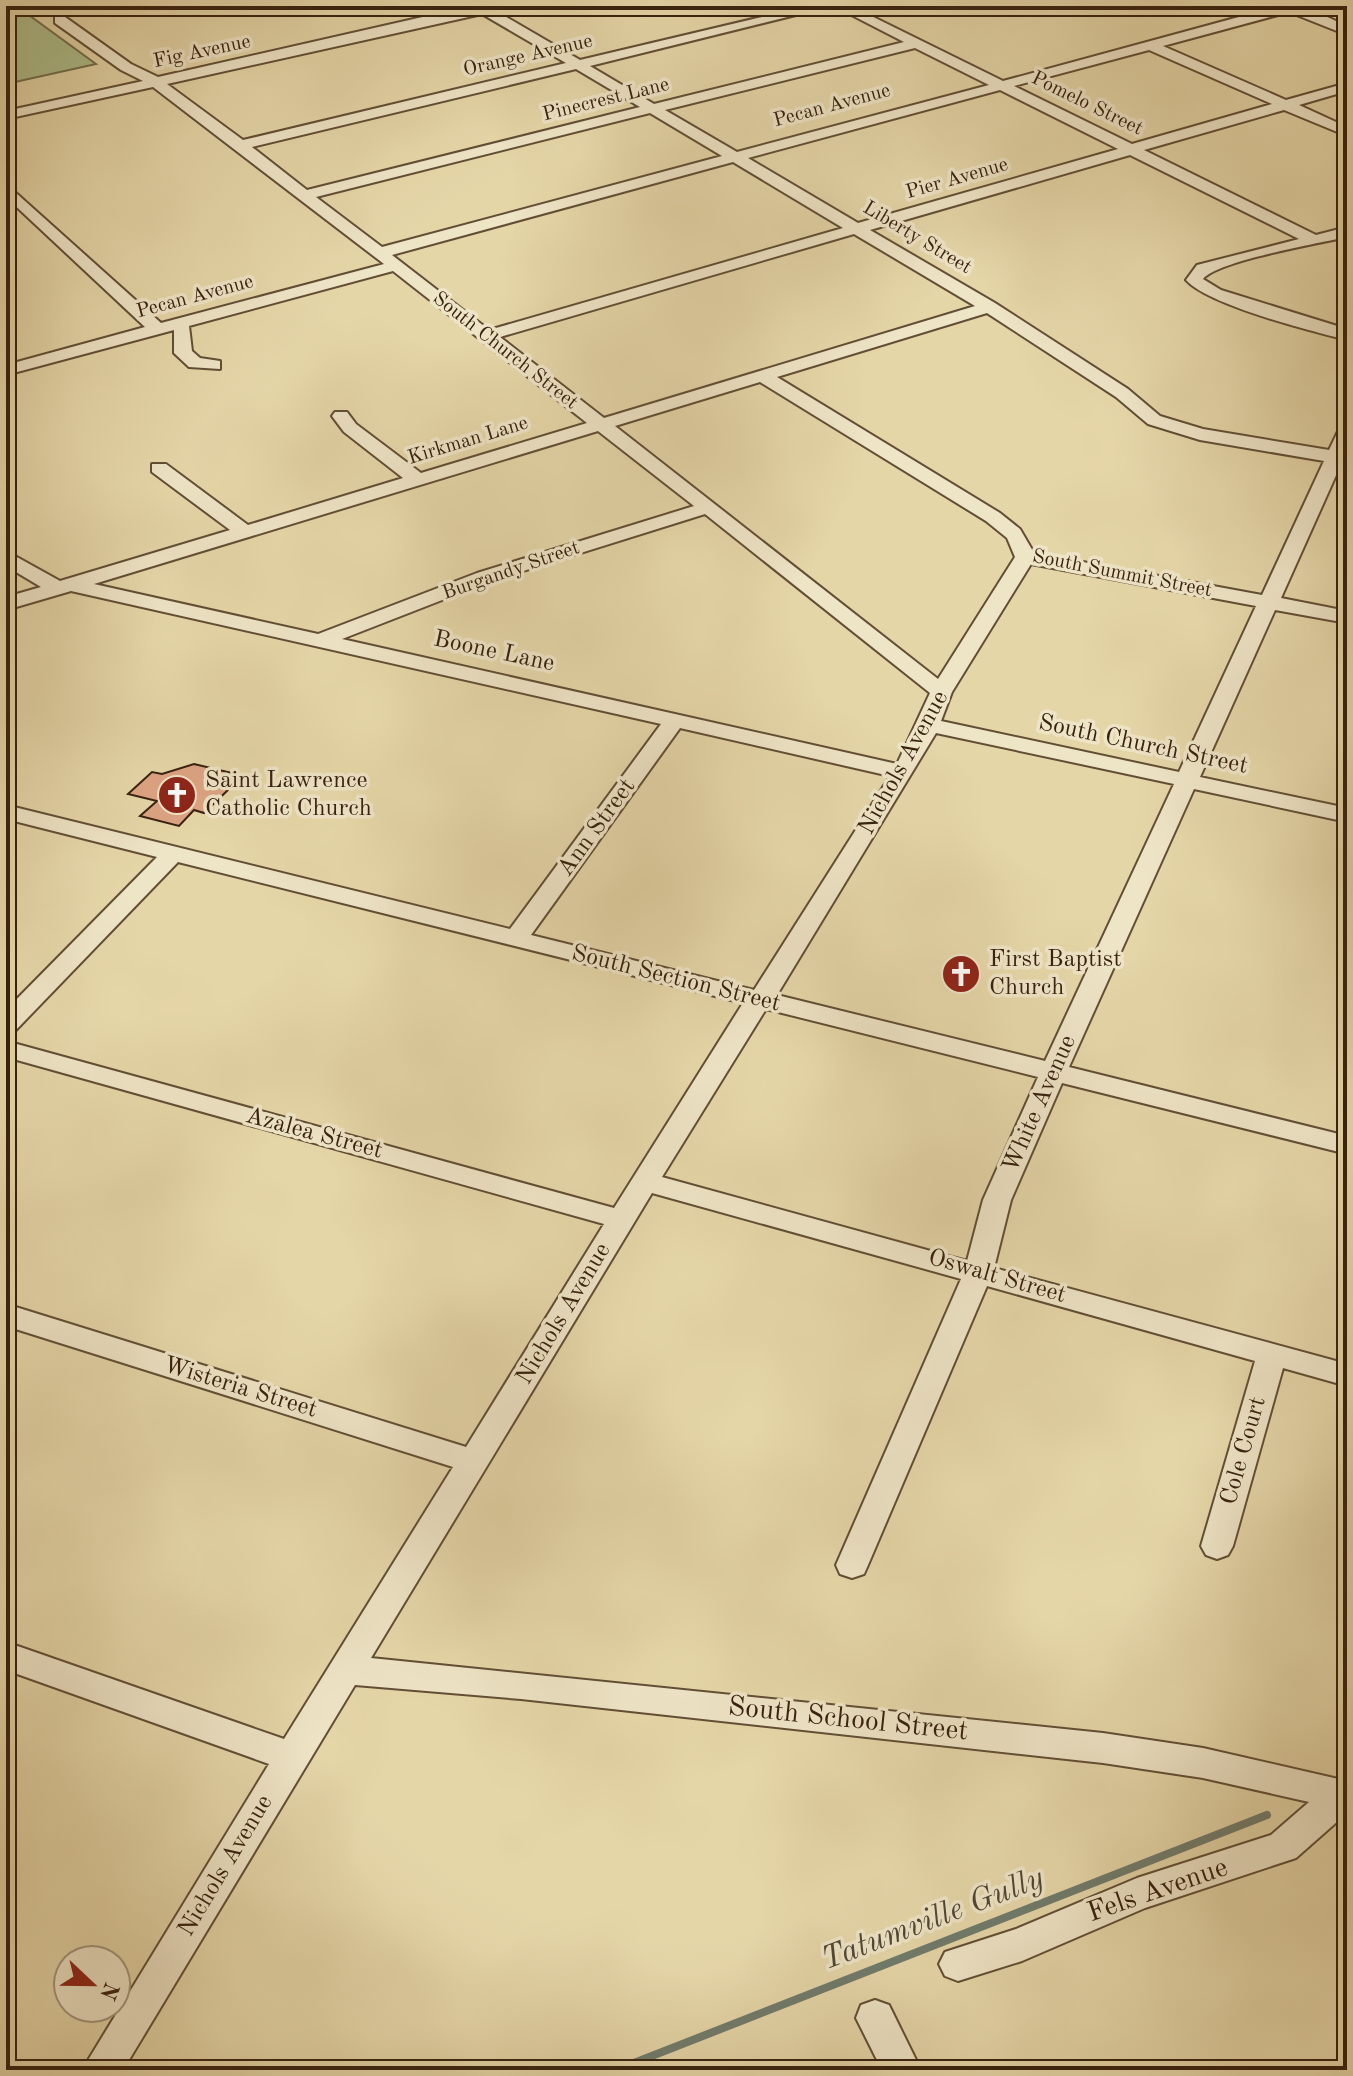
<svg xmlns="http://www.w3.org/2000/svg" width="1353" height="2076" viewBox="0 0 1353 2076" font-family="'Old Standard TT',serif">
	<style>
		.green { fill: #aebf8c; stroke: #72704e; stroke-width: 2 }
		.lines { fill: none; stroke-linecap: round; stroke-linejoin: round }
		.stream { stroke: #707c6c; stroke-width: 8 }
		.building { fill: #dda484; stroke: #37210f; stroke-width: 2 }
		.minor-casing { stroke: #624e35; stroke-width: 4 }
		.minor { fill: #eee4c6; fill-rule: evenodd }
		.labels { text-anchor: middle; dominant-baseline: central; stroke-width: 7; stroke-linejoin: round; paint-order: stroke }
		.far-street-label { font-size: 20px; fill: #37210f; stroke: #eee4c6 }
		.street-label { font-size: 24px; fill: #37210f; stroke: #eee4c6 }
		.poi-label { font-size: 24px; fill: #37210f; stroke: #eee4c6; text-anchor: start }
		.near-street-label { font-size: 28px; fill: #37210f; stroke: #eee4c6 }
		.near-water-label { font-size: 32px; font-style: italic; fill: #4f4736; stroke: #eee4c6 }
	</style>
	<rect width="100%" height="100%" fill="#e5d6a8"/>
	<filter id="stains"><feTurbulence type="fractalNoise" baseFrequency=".0025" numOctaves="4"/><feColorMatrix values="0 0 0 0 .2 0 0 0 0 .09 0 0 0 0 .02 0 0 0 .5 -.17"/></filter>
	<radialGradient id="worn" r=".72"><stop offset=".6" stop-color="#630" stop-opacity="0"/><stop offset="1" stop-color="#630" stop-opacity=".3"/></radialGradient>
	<path class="green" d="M 6,6 L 32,6 L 22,10 L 96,64 L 6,84 Z"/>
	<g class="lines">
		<path class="stream" d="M 616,2070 L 1267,1815"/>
	</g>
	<path class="building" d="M 194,764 L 232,773 L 217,787 L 228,790 L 204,813 L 194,810 L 179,826 L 140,816 L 157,801 L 128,794 L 152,772 L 162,774 Z"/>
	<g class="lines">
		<g class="minor-casing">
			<path id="minor" d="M 471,6 L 502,6 L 496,11 L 580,60 L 808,6 L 832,6 L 590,66 L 654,104 L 904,42 L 834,6 L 851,6 L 1003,81 L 1279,6 L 1303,6 L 1347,26 L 1347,35 L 1289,12 L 1163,46 L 1286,100 L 1347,83 L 1347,91 L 1299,105 L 1347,127 L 1347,136 L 1284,110 L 1144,150 L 1316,235 L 1347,227 L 1347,237 C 1320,243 1217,261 1203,279 L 1221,290 L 1347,329 L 1347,340 C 1311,331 1208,305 1186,280 L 1197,265 L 1299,239 L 1130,155 L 870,230 L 995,303 L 1128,389 L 1160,416 L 1203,429 L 1329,450 L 1340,427 L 1347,425 L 1347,465 L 1341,464 L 1281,598 L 1347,611 L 1347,623 L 1275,610 L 1200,777 L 1347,808 L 1347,822 L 1194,789 L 1069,1067 L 1347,1136 L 1347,1154 L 1062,1083 L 1011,1200 L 994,1268 L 1347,1364 L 1347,1386 L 1283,1368 L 1233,1546 L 1228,1555 L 1217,1559 L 1206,1555 L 1201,1546 L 1255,1361 L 987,1286 L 868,1565 L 864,1574 L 852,1578 L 840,1574 L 836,1565 L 961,1279 L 652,1193 L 371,1658 L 1103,1733 L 1203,1748 L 1347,1781 L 1347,1813 L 1296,1858 L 1145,1908 L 1022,1961 L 958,1981 L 945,1976 L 939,1964 L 945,1952 L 1016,1929 L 1137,1878 L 1271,1835 L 1309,1802 L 1203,1778 L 1103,1763 L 521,1699 L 355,1685 L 123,2070 L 82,2070 L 269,1764 L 6,1670 L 6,1642 L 284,1739 L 453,1467 L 6,1326 L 6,1304 L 466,1447 L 604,1224 L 6,1057 L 6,1041 L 614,1208 L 743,1003 L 178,862 L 15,1031 L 6,1033 L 6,1010 L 157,857 L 6,819 L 6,805 L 510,929 L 661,724 L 71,591 L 6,610 L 6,597 L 41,587 L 6,566 L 6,551 L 60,581 L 230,530 L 152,472 L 152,464 L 166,464 L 248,525 L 403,478 L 344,432 L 332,416 L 335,412 L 347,412 L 356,424 L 421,473 L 587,423 L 393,271 L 189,326 L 192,351 L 200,358 L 220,361 L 220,369 L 189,367 L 174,353 L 174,330 L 6,375 L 6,365 L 145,327 L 6,197 L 6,184 L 161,323 L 384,264 L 153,87 L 6,119 L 6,111 L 143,81 L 121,70 L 55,23 L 55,17 L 65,17 L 131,64 L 158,77 ZM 482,14 L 566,63 L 243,140 L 167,84 ZM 915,48 L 989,85 L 737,152 L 665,110 ZM 1149,50 L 1272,104 L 1132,144 L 1014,86 ZM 576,69 L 640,107 L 307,190 L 252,147 ZM 1000,90 L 1118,149 L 858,223 L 748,158 ZM 650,113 L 722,156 L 382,247 L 316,197 ZM 733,162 L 843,228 L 489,330 L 392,255 ZM 854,234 L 975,306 L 604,418 L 500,337 ZM 987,313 L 1116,397 L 1148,424 L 1200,440 L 1324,461 L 1262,595 L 1034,553 L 1020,529 L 1000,513 L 777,377 ZM 760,382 L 986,521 L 1007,538 L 1015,557 L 938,679 L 615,426 ZM 598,431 L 694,506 L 477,573 L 318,634 L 94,584 ZM 705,514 L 930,693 L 897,764 L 342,639 L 491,581 ZM 1031,564 L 1256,606 L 1179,772 L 941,721 L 952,692 ZM 680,728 L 890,776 L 754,990 L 531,935 ZM 936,733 L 1174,784 L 1045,1061 L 777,995 ZM 766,1009 L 1038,1077 L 983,1200 L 967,1261 L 662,1177 Z
				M 1062,6 L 1080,6 L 1087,11 L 1080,15 Z
				M 875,2000 L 889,2005 L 921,2070 L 882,2070 L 856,2018 L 861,2005 Z"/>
		</g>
		<use href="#minor" class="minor"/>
	</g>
	<defs>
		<g id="church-disc" transform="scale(2)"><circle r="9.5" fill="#8f2418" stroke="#eee4c6"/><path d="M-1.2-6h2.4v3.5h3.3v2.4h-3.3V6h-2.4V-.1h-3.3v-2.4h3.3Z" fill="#fff"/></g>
	</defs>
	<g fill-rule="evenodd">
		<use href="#church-disc" x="177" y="795"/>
		<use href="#church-disc" x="961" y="974"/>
	</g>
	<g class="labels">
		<g class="far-street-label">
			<text transform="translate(202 52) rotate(-12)">Fig Avenue</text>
			<text transform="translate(528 56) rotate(-13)">Orange Avenue</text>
			<text transform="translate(606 100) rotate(-14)">Pinecrest Lane</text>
			<text transform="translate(1087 104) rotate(26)">Pomelo Street</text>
			<text transform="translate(832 106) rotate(-15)">Pecan Avenue</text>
			<text transform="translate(957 179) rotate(-16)">Pier Avenue</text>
			<text transform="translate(917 238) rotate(31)">Liberty Street</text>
			<text transform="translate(195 297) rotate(-15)">Pecan Avenue</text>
			<text transform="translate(505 351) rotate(38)">South Church Street</text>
			<text transform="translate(468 441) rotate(-17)">Kirkman Lane</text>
			<text transform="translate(511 571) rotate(-19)">Burgandy Street</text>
			<text transform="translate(1122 574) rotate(11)">South Summit Street</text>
		</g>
		<g class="street-label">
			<text transform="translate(494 652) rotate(12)">Boone Lane</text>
			<text transform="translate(1143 745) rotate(12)">South Church Street</text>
			<text transform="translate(904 763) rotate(-61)">Nichols Avenue</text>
			<text transform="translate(597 828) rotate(-54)">Ann Street</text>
			<text transform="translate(676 979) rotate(14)">South Section Street</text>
			<text transform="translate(1040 1104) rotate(-66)">White Avenue</text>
			<text transform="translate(314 1134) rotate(15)">Azalea Street</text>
			<text transform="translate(997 1277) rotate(16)">Oswalt Street</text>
			<text transform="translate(564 1314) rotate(-59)">Nichols Avenue</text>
			<text transform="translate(240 1388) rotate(17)">Wisteria Street</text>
			<text transform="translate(1244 1451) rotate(-74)">Cole Court</text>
			<text transform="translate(226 1866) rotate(-59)">Nichols Avenue</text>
		</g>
		<g class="poi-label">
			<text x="205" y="781">Saint Lawrence<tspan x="205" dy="28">Catholic Church</tspan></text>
			<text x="989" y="960">First Baptist<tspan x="989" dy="28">Church</tspan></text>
		</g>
		<g class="near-street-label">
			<text transform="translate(848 1720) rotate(6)">South School Street</text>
			<text transform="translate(1158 1891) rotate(-19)">Fels Avenue</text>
		</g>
		<g class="near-water-label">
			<text transform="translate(933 1920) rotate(-21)">Tatumville Gully</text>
		</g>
	</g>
	<rect width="1353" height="2076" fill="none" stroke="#e5d6a8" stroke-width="32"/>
	<rect x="8" y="8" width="1337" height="2060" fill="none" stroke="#37210f" stroke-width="4"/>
	<rect x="16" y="16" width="1321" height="2044" fill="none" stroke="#37210f" stroke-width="2"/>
	<g transform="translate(92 1984) rotate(112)"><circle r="38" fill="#eee4c6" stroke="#a5967d" stroke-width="2"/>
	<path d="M0-6L14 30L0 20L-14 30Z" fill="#8f2418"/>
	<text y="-12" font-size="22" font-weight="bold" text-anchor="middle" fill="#37210f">N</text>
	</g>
	<rect width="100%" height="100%" filter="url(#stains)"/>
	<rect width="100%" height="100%" fill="url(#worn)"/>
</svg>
